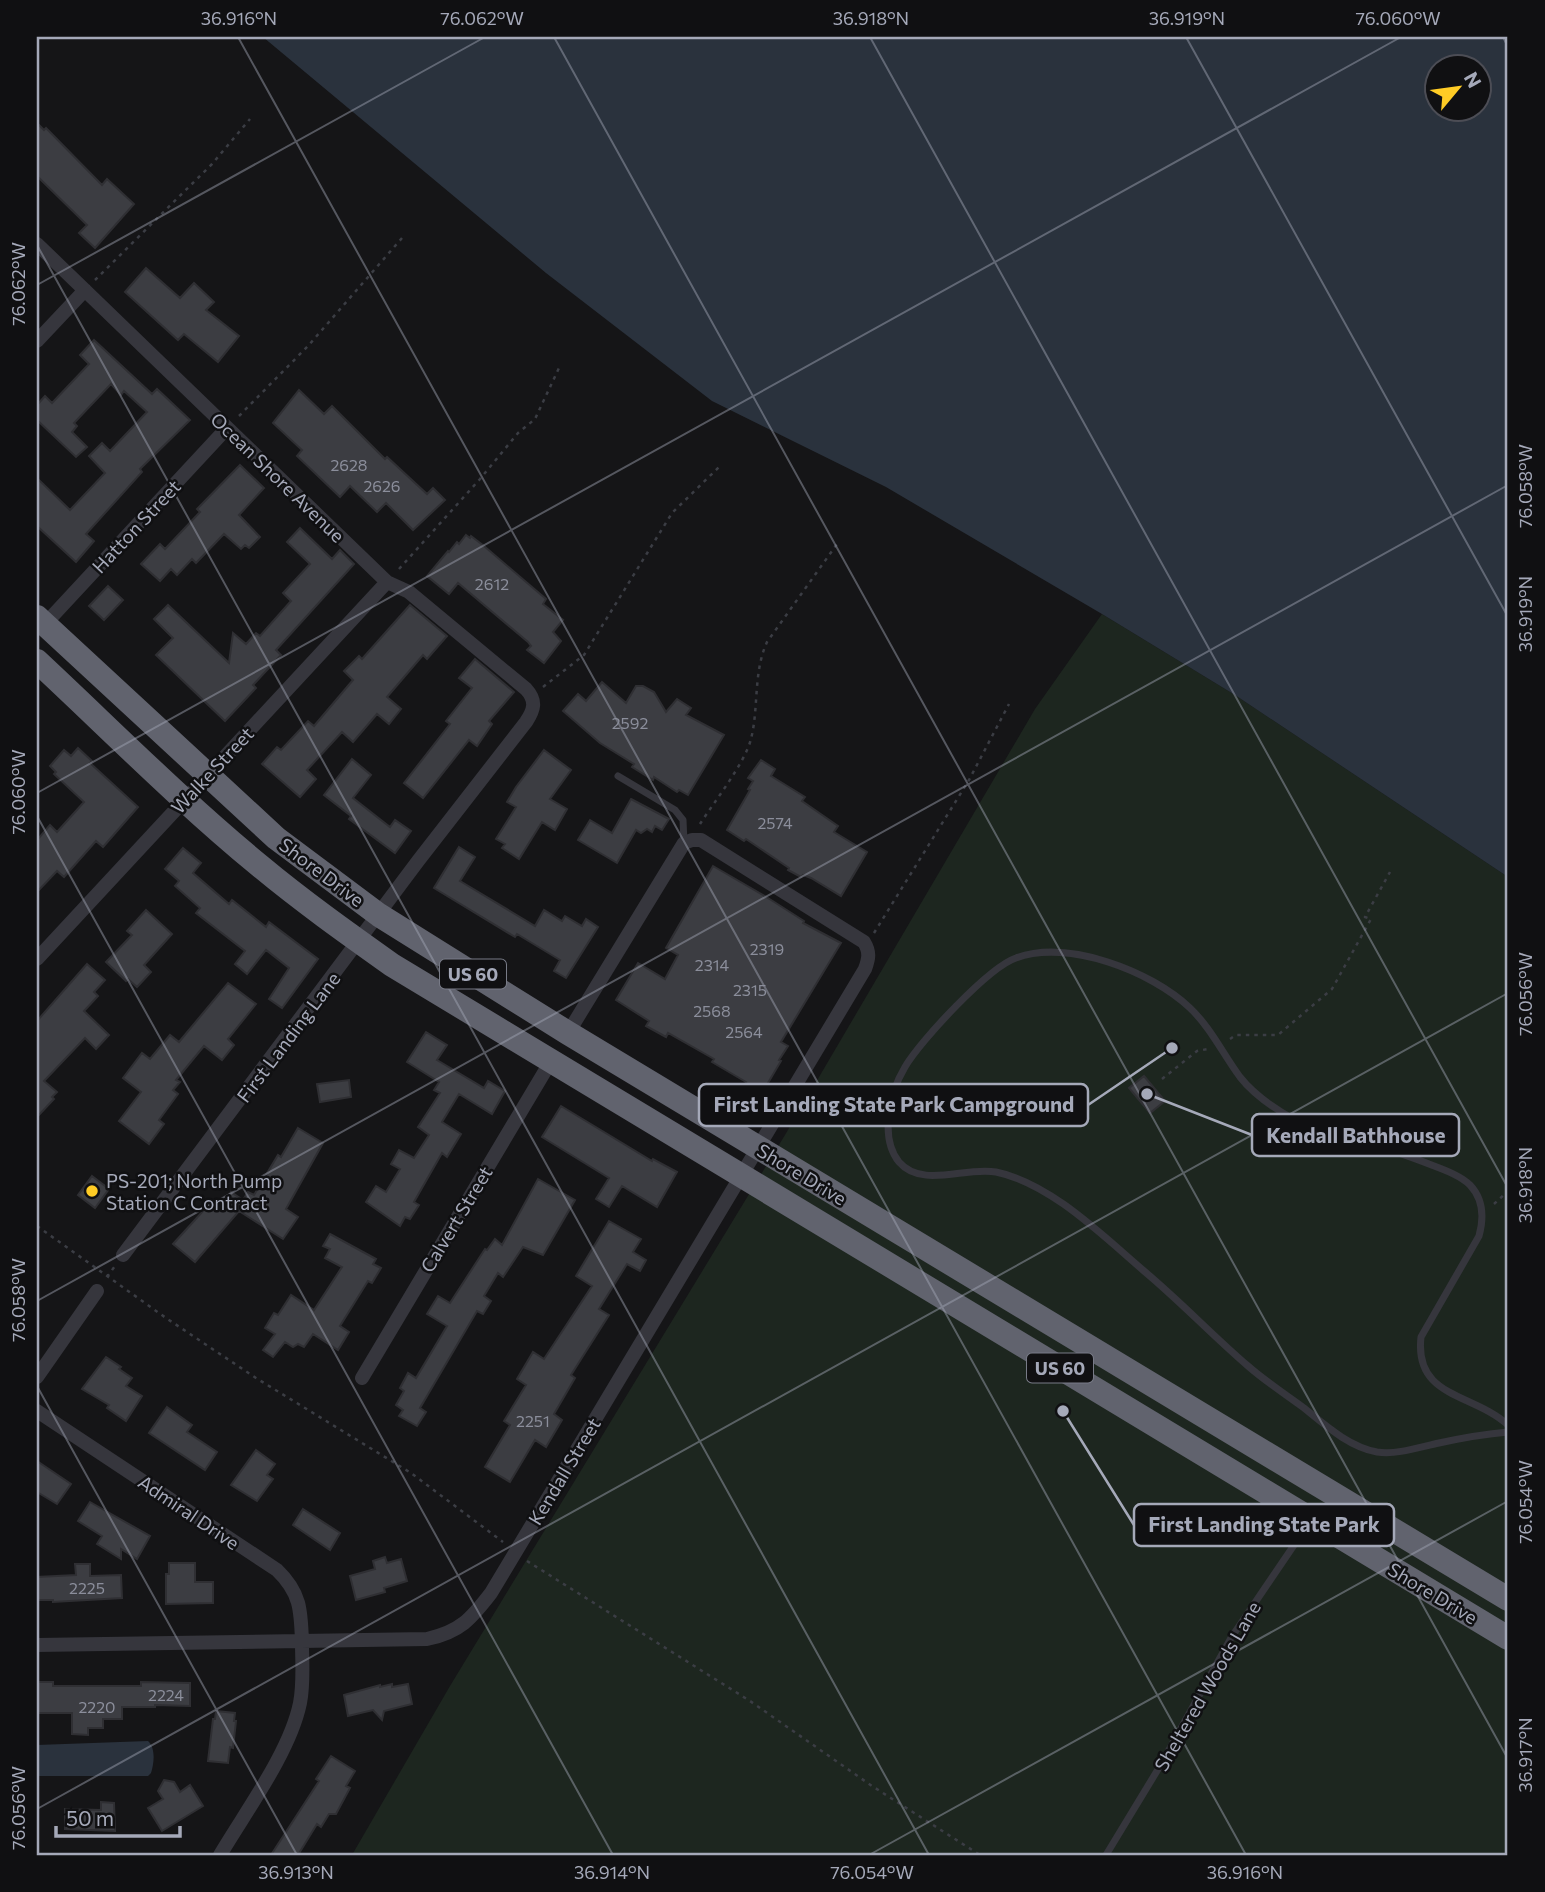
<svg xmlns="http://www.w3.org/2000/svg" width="1545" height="1892" viewBox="0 0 1545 1892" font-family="Commissioner,sans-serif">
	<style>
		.green { fill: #1d261f }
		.water { fill: #2a323d; fill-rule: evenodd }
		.building { fill: #3c3d42; stroke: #2f2f33; stroke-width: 2 }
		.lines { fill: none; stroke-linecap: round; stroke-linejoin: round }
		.path { stroke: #3b3d44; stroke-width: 2.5; stroke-dasharray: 3.5 5; stroke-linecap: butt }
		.lane { stroke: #36363d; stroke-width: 7 }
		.street { stroke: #36363d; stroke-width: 14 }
		.highway { stroke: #61636e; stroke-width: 24 }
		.ticks { fill: none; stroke: #a5a9b9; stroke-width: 2; stroke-opacity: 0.45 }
		.poi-dot { fill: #ffcc25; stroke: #101012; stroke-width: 2.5 }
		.labels { text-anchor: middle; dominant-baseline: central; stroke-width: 5; stroke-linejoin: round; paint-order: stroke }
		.number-label { font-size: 16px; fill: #8b8e9b }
		.shield { fill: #101012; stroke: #787b87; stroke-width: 2 }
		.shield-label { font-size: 18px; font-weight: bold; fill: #a5a9b9 }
		.street-label { font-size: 19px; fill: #a5a9b9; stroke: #101012 }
		.poi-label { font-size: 19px; fill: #a5a9b9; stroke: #101012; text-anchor: start }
		.leader { fill: none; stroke: #a5a9b9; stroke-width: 2.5 }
		.callout-dot { fill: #a5a9b9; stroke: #101012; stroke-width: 2.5 }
		.callout { fill: #101012; stroke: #a5a9b9; stroke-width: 2.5 }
		.callout-label { font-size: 21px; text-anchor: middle; font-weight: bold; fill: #a5a9b9 }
		.neatline { fill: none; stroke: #a5a9b9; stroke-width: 2.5 }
		.ticks-label { font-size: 18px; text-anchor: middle; fill: #a5a9b9 }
	</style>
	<rect width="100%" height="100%" fill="#151517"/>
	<path class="green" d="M 1102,614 L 1235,695 L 1508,877 L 1508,1855 L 352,1855 L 450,1686 L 785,1135 L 1035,709 Z"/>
	<path class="water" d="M 263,37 L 1508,37 L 1508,877 L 1235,695 L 1102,614 L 886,487 L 712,401 L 546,273 ZM 1436,66 L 1478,66 L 1478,108 L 1436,108 Z
		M 148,1741 C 156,1748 154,1764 151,1773 L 148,1776 L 37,1776 L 37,1745 Z"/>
	<path class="building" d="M 37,123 L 44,130 L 46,128 L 102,185 L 107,179 L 134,204 L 95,248 L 79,233 L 87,225 L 37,176 Z
		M 146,268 L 180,298 L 194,283 L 214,302 L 206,310 L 239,336 L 218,362 L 184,334 L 178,340 L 125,292 Z
		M 94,340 L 152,394 L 157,389 L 190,420 L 140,469 L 142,472 L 86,534 L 94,541 L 76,562 L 37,526 L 37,478 L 70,510 L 105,473 L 89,456 L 102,443 L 110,451 L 147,412 L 124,391 L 121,395 L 111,384 L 74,423 L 77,426 L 72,432 L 87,447 L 76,457 L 37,420 L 37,405 L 45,396 L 52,403 L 89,364 L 80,355 Z
		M 299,390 L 324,414 L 332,406 L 385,459 L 387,457 L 427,494 L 433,488 L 445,500 L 413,530 L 386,503 L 377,512 L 350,486 L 340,497 L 297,456 L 302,450 L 273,423 Z
		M 240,465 L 264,488 L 239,515 L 260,537 L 249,548 L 245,545 L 241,549 L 224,534 L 196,563 L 192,559 L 177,575 L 171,569 L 160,581 L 141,564 L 160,544 L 165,549 L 200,512 L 197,509 Z
		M 300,528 L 332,559 L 340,550 L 354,564 L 276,650 L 281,655 L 253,685 L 256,688 L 225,721 L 156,655 L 173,638 L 154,619 L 168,605 L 229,663 L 233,633 L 246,644 L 256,633 L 260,636 L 291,601 L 283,593 L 310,564 L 287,542 Z
		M 466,535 L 470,538 L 471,536 L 484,546 L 546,599 L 543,604 L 563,620 L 553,632 L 561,641 L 544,663 L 527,650 L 531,646 L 528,642 L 458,583 L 449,594 L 427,576 L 448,551 L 449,552 L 457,542 L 459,544 Z
		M 108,586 L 123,600 L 104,620 L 89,606 Z
		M 410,605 L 447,636 L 427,659 L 423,655 L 387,697 L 401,709 L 389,724 L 377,714 L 353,742 L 342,732 L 307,770 L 316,779 L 300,797 L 262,764 L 277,747 L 281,750 L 308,721 L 314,726 L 353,680 L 344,671 L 359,656 L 362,659 Z
		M 475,659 L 514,692 L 489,721 L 492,724 L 477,746 L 469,740 L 423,798 L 404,783 L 450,724 L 446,721 L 472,688 L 459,678 Z
		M 602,682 L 626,703 L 636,686 L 643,686 L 654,692 L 666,712 L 677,699 L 691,708 L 686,715 L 724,735 L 688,795 L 679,790 L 677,792 L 654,777 L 653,780 L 632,767 L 634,764 L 600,743 L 563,711 L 578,694 L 586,701 Z
		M 78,748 L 92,761 L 90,763 L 138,807 L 103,847 L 96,841 L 64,877 L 57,871 L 37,892 L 37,840 L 50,825 L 57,832 L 84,802 L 54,774 L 56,772 L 50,766 L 64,750 L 71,756 Z
		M 544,750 L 571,770 L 550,799 L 567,809 L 555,830 L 542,822 L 519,859 L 502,848 L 505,844 L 496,839 L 516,807 L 507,802 L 516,787 Z
		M 352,759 L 371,775 L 353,798 L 390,827 L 395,820 L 411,831 L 395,853 L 349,819 L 351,816 L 324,795 Z
		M 761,760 L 775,769 L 771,776 L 805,797 L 802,801 L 838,826 L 834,832 L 867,852 L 841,896 L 811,878 L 803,875 L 801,877 L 788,870 L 789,868 L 746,839 L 744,841 L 727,830 L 750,790 L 748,789 L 753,781 L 748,778 Z
		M 631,799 L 669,819 L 662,830 L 655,826 L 652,832 L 647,829 L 641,833 L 636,830 L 617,863 L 578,840 L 590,820 L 612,833 Z
		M 459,847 L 475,857 L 460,881 L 535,926 L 544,910 L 562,921 L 565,916 L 582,926 L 586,919 L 598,927 L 566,978 L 554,971 L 560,960 L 517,934 L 515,937 L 434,888 Z
		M 183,848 L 201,863 L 193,873 L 229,904 L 232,900 L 266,927 L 269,922 L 318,959 L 282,1008 L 269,999 L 289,968 L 266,950 L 247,974 L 235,964 L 245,951 L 196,913 L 200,908 L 175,886 L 179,881 L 165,869 Z
		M 713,866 L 768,898 L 804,921 L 803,923 L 841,943 L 781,1042 L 788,1046 L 779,1060 L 781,1061 L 762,1093 L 759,1091 L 757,1095 L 743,1087 L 746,1082 L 712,1062 L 714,1059 L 668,1033 L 666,1037 L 646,1026 L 649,1021 L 616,1000 L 638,963 L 665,979 L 678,955 L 666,948 Z
		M 146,910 L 172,934 L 144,965 L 151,972 L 137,987 L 128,979 L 126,981 L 106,962 L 132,935 L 127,931 Z
		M 87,964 L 105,980 L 94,992 L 98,996 L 84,1011 L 109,1035 L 96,1049 L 85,1038 L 44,1081 L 57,1092 L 52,1097 L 54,1099 L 37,1117 L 37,1021 Z
		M 228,983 L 256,1004 L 228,1039 L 234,1045 L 222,1060 L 204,1046 L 176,1080 L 180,1082 L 173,1090 L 178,1094 L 159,1120 L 164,1124 L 149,1144 L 119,1121 L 141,1092 L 123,1078 L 142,1053 L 150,1059 L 170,1035 L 179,1042 Z
		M 426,1032 L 447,1045 L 437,1060 L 484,1088 L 488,1081 L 505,1091 L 492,1114 L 459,1094 L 442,1122 L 461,1134 L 447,1157 L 442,1153 L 414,1202 L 419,1205 L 410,1219 L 405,1217 L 400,1226 L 366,1202 L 376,1186 L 386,1192 L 400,1169 L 391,1164 L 399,1150 L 414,1158 L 429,1135 L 418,1127 L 440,1093 L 434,1090 L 439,1082 L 407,1062 Z
		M 1144,1076 L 1165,1101 L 1150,1113 L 1129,1088 Z
		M 349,1080 L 351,1097 L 320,1102 L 317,1084 Z
		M 561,1106 L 652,1161 L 653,1159 L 677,1172 L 657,1207 L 622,1186 L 609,1207 L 596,1199 L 609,1178 L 542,1137 Z
		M 298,1128 L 323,1143 L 286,1209 L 298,1217 L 283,1239 L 239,1211 L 195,1262 L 173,1244 L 213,1200 L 222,1207 L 231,1192 L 243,1200 L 248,1192 L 254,1195 L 278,1155 L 281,1157 Z
		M 92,1176 L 109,1189 L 95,1208 L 78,1195 Z
		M 538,1179 L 575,1200 L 543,1255 L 523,1247 L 503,1277 L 498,1273 L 484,1296 L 491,1301 L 483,1314 L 477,1311 L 420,1408 L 426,1412 L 417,1426 L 399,1416 L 403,1410 L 396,1405 L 404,1391 L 400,1388 L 408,1373 L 416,1378 L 447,1326 L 427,1314 L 438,1296 L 450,1303 L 485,1249 L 487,1250 L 495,1239 L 502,1245 Z
		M 609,1221 L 641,1239 L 633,1252 L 646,1260 L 640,1271 L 627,1264 L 599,1309 L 609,1315 L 571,1375 L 575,1378 L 554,1414 L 562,1420 L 546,1447 L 535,1440 L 510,1482 L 485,1467 L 510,1425 L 504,1421 L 526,1385 L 517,1379 L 533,1352 L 544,1359 L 592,1286 L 576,1276 Z
		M 330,1234 L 376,1259 L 373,1264 L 381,1268 L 372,1283 L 368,1281 L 340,1326 L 349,1332 L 338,1350 L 313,1334 L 304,1347 L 298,1344 L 293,1347 L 285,1342 L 273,1357 L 263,1350 L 275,1334 L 265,1328 L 274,1313 L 278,1315 L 291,1295 L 314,1310 L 342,1267 L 325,1258 L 330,1249 L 323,1246 Z
		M 106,1357 L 121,1367 L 119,1369 L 132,1378 L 126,1386 L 142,1396 L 126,1421 L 107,1408 L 109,1405 L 82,1389 Z
		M 167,1407 L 192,1425 L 187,1432 L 217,1452 L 205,1470 L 149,1433 Z
		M 256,1450 L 275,1464 L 267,1475 L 273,1479 L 257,1501 L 231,1485 Z
		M 37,1461 L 71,1484 L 57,1504 L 37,1492 Z
		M 90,1502 L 150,1536 L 137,1559 L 121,1549 L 121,1559 L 97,1544 L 102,1536 L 78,1521 Z
		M 303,1509 L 340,1533 L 330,1550 L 293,1525 Z
		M 385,1557 L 387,1563 L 401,1559 L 407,1581 L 384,1588 L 385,1592 L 356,1600 L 350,1576 L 375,1569 L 373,1561 Z
		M 169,1563 L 195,1563 L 195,1582 L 213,1582 L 213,1603 L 166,1604 L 166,1574 L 169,1574 Z
		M 75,1564 L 90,1564 L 90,1576 L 121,1575 L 122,1598 L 53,1602 L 53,1600 L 37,1600 L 37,1577 L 76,1575 Z
		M 37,1682 L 53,1682 L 53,1686 L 141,1686 L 141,1682 L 190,1683 L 190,1706 L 155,1705 L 155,1707 L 122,1707 L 122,1719 L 103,1719 L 103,1728 L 88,1728 L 88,1735 L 72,1734 L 72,1713 L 37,1713 Z
		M 392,1684 L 392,1687 L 408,1684 L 412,1704 L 384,1711 L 382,1720 L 373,1710 L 348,1716 L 344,1695 L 380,1685 L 380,1687 Z
		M 216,1711 L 235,1713 L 234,1721 L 236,1721 L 233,1748 L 230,1747 L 228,1763 L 208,1761 L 213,1719 L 215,1719 Z
		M 331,1756 L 355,1771 L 346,1786 L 350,1788 L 336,1814 L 329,1814 L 321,1827 L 317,1824 L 298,1855 L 271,1855 L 319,1781 L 316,1779 Z
		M 164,1780 L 174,1782 L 180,1792 L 190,1785 L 203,1806 L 162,1831 L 148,1808 L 163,1799 L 158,1791 Z
		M 101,1802 L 114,1803 L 115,1831 L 65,1829 L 65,1809 L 101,1810 Z"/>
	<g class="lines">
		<path class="path" d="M 95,280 L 212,164 L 250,119
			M 239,416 L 308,346 L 402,238
			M 399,569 L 480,479 L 518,433 L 535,419 L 559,368
			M 543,687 L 584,655 L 672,513 L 719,467
			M 700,824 C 714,802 745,763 751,739 C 759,707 753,673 767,642 L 837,544
			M 874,933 L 969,780 L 1009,704
			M 1230,1039 L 1236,1035 L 1278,1035 L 1332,989 L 1371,919 L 1365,917 L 1390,872
			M 1162,1079 L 1197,1051 L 1208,1049
			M 1494,1204 L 1508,1191
			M 37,1226 L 166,1318 L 256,1378 L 411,1473 L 503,1542
			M 107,1277 L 115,1266
			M 527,1561 L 750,1701 L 872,1786 L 980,1855"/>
		<path class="lane" d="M 618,776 L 675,810 L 683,820 L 684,843
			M 1508,1425 C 1473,1393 1414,1398 1421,1337 L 1479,1236 C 1484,1218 1484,1200 1470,1185 C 1460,1175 1442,1169 1429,1164 C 1400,1152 1370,1144 1340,1135 C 1325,1130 1308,1127 1295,1120 C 1275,1109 1254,1095 1240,1077 C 1223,1054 1211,1028 1190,1008 C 1151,971 1068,939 1016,958 C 989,967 920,1041 905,1067 C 890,1092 879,1137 899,1162 C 922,1189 966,1166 996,1172 C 1050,1183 1102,1235 1144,1271 C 1180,1301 1212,1335 1248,1366 C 1265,1381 1285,1394 1304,1408 C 1325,1425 1349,1447 1377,1452 C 1397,1455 1420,1447 1439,1443 C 1462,1438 1485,1434 1508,1432
			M 1106,1855 L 1160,1766 L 1231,1638 L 1309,1523"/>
		<path class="street" d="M 37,244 L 387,582 L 409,592 L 526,689 C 537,701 534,710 526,722 L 418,861 L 123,1255
			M 37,341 L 85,290
			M 45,624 L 227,428
			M 37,959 L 387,582
			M 37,1377 L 97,1291
			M 362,1378 L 551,1061
			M 37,1411 L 277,1570 C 301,1593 301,1611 302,1643 C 302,1663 304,1683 300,1703 C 290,1752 246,1811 220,1855
			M 37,1645 L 427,1639 C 460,1632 471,1619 491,1593 L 865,969 C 869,958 870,952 864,942 L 701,840 L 692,840 L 684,843 L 568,1033"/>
		<path class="highway" d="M 37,617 L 276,838 L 379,915 L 568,1033 L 1508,1599
			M 37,661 C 111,730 182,802 260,866 C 302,901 347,933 392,965 L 1508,1638"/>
	</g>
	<path class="ticks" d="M 238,37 L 1246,1855M 554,37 L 1508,1759M 870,37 L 1508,1188M 1186,37 L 1508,617M 1503,37 L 1508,47M 37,245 L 929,1855M 37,285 L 485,37M 37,793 L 1401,37M 37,816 L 613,1855M 37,1301 L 1508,485M 37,1386 L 297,1855M 37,1809 L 1508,993M 869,1855 L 1508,1501"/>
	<circle class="poi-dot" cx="92" cy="1191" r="7"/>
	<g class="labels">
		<g class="number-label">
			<text x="349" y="464">2628</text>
			<text x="382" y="485">2626</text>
			<text x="492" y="583">2612</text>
			<text x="630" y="722">2592</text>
			<text x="775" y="822">2574</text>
			<text x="767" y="948">2319</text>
			<text x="712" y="964">2314</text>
			<text x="750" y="989">2315</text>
			<text x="712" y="1010">2568</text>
			<text x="744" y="1031">2564</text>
			<text x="533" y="1420">2251</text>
			<text x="87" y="1587">2225</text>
			<text x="166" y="1694">2224</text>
			<text x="97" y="1706">2220</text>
		</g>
		<g class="shield">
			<rect x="440" y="959.5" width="66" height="29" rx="5"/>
			<rect x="1027" y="1353.5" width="66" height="29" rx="5"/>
		</g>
		<g class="shield-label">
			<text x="473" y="974">US 60</text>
			<text x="1060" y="1368">US 60</text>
		</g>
		<g class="street-label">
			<text transform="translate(278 477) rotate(44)">Ocean Shore Avenue</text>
			<text transform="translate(136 526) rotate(-47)">Hatton Street</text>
			<text transform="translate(212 770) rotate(-47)">Walke Street</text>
			<text transform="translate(322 872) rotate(37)">Shore Drive</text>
			<text transform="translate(288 1037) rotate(-53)">First Landing Lane</text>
			<text transform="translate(802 1174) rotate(31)">Shore Drive</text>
			<text transform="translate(456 1219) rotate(-59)">Calvert Street</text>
			<text transform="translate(564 1471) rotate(-59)">Kendall Street</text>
			<text transform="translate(189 1512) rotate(34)">Admiral Drive</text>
			<text transform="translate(1433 1593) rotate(31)">Shore Drive</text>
			<text transform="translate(1207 1686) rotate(-60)">Sheltered Woods Lane</text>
		</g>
		<g class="poi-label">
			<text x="106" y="1180">PS-201; North Pump<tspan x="106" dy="22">Station C Contract</tspan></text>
		</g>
	</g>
	<path class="leader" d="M1172 1048L1088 1105M1147 1094L1252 1135M1063 1411L1134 1525"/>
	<g class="callout-dot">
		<circle cx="1172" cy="1048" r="7"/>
		<circle cx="1147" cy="1094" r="7"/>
		<circle cx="1063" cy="1411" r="7"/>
	</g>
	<g class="callout">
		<rect x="699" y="1084" width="389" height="42" rx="7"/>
		<rect x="1252" y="1114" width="207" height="42" rx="7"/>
		<rect x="1134" y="1504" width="260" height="42" rx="7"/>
	</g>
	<g class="callout-label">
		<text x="894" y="1112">First Landing State Park Campground</text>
		<text x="1356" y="1143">Kendall Bathhouse</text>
		<text x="1264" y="1532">First Landing State Park</text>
	</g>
	<rect width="1545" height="1892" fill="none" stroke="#101012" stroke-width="77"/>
	<g transform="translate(1458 88) rotate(61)"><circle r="33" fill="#101012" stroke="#4c4d55" stroke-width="2"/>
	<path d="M0-5L12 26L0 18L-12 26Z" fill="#ffcc25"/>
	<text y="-10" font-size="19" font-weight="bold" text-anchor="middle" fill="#a5a9b9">N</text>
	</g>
	<path d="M56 1826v10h124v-10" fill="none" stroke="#a5a9b9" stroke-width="3.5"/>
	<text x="66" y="1826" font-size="21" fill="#a5a9b9" stroke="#101012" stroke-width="5" paint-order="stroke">50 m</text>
	<rect x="38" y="38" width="1468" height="1816" class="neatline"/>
	<g class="ticks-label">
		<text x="239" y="25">36.916°N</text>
		<text x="482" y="25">76.062°W</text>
		<text x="871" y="25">36.918°N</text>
		<text x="1187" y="25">36.919°N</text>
		<text x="1398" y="25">76.060°W</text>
		<text transform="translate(19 284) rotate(-90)" y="6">76.062°W</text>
		<text transform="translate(1526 486) rotate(-90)" y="6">76.058°W</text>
		<text transform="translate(1526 614) rotate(-90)" y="6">36.919°N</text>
		<text transform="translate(19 792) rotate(-90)" y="6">76.060°W</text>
		<text transform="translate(1526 994) rotate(-90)" y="6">76.056°W</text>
		<text transform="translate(1526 1185) rotate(-90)" y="6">36.918°N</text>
		<text transform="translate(19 1300) rotate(-90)" y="6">76.058°W</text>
		<text transform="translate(1526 1502) rotate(-90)" y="6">76.054°W</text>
		<text transform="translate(1526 1755) rotate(-90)" y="6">36.917°N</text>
		<text transform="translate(19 1808) rotate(-90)" y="6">76.056°W</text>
		<text x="296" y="1879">36.913°N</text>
		<text x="612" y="1879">36.914°N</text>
		<text x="872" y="1879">76.054°W</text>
		<text x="1245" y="1879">36.916°N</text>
	</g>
</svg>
